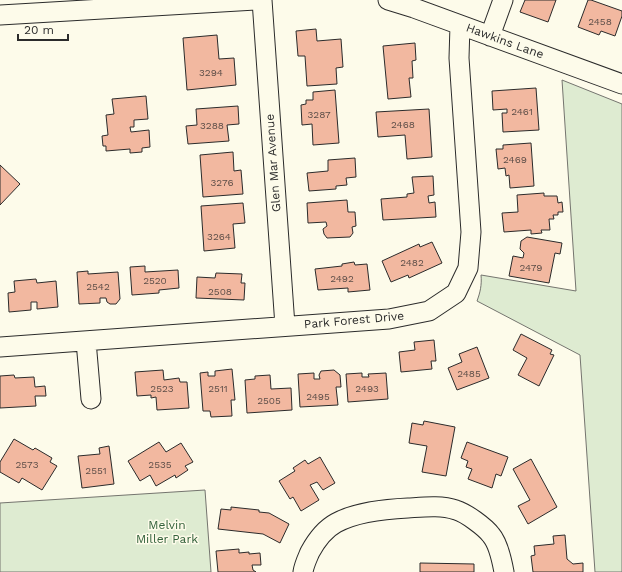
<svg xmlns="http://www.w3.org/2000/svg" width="622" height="572" viewBox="0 0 622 572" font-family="'Work Sans',sans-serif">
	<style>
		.green { fill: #deebd1; stroke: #74746e }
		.building { fill: #f2b8a0; stroke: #2b2b2b }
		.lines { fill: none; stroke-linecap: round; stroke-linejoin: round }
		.minor-casing { stroke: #2b2b2b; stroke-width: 21 }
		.minor { stroke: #fdfbea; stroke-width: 19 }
		.labels { text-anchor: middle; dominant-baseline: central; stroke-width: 3; stroke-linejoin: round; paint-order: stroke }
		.number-label { font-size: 10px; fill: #5d4e48 }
		.street-label { font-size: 12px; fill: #2b2b2b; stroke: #fdfbea }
		.park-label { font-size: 12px; fill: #34623c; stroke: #fdfbea }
	</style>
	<rect width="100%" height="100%" fill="#fdfbea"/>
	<path class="green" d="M 562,80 L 622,104 L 622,572 L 595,572 L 580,355 L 477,301 C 480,293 482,285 481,275 L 576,291 Z
		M 205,490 L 211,572 L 0,572 L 0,503 Z"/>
	<path class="building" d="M 525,0 L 556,0 L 548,22 L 520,12 Z
		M 588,0 L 591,0 L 622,11 L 622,16 L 615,36 L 601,31 L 599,35 L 578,27 Z
		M 316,29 L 317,41 L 341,39 L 343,67 L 336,68 L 337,84 L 307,86 L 305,56 L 298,56 L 296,31 Z
		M 217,35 L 219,59 L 234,58 L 236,85 L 187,90 L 183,38 Z
		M 415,43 L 416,60 L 412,61 L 413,78 L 409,78 L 411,97 L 388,99 L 383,46 Z
		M 536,88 L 539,130 L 503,132 L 502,113 L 507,113 L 507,109 L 493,110 L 492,91 Z
		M 335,90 L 339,143 L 313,145 L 312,124 L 302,125 L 301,105 L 306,104 L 306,100 L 313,100 L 313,92 Z
		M 146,96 L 148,119 L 134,120 L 134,127 L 130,127 L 131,132 L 149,130 L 150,147 L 142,148 L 142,152 L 130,153 L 130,149 L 106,151 L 106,146 L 103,146 L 102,136 L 108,135 L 106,115 L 114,114 L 112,99 Z
		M 238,106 L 239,124 L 227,125 L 229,141 L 188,144 L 186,126 L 197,125 L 196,109 Z
		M 429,109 L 432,157 L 407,159 L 405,135 L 378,137 L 376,112 Z
		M 531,143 L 534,186 L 510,188 L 509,175 L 506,176 L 505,168 L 498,169 L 496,149 L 503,149 L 503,145 Z
		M 233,152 L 234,171 L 241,170 L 243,194 L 203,197 L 200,155 Z
		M 355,158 L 356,177 L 346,178 L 347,185 L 336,186 L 336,189 L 309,191 L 307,173 L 328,171 L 328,160 Z
		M 0,165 L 20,184 L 0,205 Z
		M 433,176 L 434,195 L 428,196 L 429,203 L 435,202 L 436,217 L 383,220 L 381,199 L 407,197 L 407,194 L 414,193 L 412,177 Z
		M 544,193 L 544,196 L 557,196 L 558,203 L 562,202 L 563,212 L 558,212 L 558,215 L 553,215 L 554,219 L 549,219 L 550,230 L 541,230 L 542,233 L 531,234 L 531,230 L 504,232 L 502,213 L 518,212 L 517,195 Z
		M 347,200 L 348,212 L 355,212 L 356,226 L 352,227 L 353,233 L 350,237 L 327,238 L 324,234 L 323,229 L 327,226 L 326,222 L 308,223 L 307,203 Z
		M 243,203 L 245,223 L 233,224 L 235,248 L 204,251 L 201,206 Z
		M 527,237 L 562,243 L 560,254 L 555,253 L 549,283 L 509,276 L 513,256 L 523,258 L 524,253 L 520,249 L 521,241 Z
		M 432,242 L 442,263 L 409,278 L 408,275 L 391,282 L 382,261 L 419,244 L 420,247 Z
		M 354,262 L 355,265 L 367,264 L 370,290 L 348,292 L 348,288 L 318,290 L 315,269 L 342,266 L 342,264 Z
		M 145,266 L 145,272 L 178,270 L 179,288 L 159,290 L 159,293 L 132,295 L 130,267 Z
		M 88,271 L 88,274 L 118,272 L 120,299 L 116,304 L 110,304 L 107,302 L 106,298 L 100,298 L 100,303 L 79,304 L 77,272 Z
		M 216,273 L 242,274 L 241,283 L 245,283 L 244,300 L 196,298 L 197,277 L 215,278 Z
		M 36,279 L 37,283 L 56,281 L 58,307 L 37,309 L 37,302 L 31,302 L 31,310 L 9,312 L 8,293 L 15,292 L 14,281 Z
		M 521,334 L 552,350 L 550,354 L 554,355 L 539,386 L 518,375 L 527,358 L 513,350 Z
		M 434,340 L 436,361 L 431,361 L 432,369 L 401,372 L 399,352 L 415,350 L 414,342 Z
		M 477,347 L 489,378 L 457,390 L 448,368 L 462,362 L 459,354 Z
		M 232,369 L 235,400 L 231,400 L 232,416 L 211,417 L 210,411 L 203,411 L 200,373 L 208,372 L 208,376 L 215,376 L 215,371 Z
		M 163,370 L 164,380 L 179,378 L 180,382 L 187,382 L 189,408 L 157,410 L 156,397 L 151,398 L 151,395 L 137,396 L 135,372 Z
		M 334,370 L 340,375 L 341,387 L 336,387 L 338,405 L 300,407 L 298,374 L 314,373 L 314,379 L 320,379 L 319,375 L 321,371 Z
		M 362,373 L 362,377 L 369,377 L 368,374 L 386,373 L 388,399 L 348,402 L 346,374 Z
		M 14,375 L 15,378 L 34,377 L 35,387 L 45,386 L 46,396 L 35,396 L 36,406 L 0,408 L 0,376 Z
		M 270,375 L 271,389 L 291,388 L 292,410 L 247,413 L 245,380 L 255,379 L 255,376 Z
		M 424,421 L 455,427 L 446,476 L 422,472 L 427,446 L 409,443 L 412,423 L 423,425 Z
		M 14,439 L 33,450 L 35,448 L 52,458 L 50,462 L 57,466 L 42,490 L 22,478 L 19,483 L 0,472 L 0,462 Z
		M 159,442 L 166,452 L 181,443 L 193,462 L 185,466 L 188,470 L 176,478 L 175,475 L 156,486 L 150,475 L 140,481 L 128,461 Z
		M 467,442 L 508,457 L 501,476 L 496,474 L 492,488 L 468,479 L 472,469 L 466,467 L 468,461 L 461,458 Z
		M 109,446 L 114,484 L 82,488 L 78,456 L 100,454 L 99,448 Z
		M 320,457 L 335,483 L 323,490 L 317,482 L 310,485 L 319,500 L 301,511 L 293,497 L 290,499 L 279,481 L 295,471 L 293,468 L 305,460 L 308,464 Z
		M 531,459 L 557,507 L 528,524 L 518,506 L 530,500 L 513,469 Z
		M 231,507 L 259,510 L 259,512 L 269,513 L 289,524 L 280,543 L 263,534 L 218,529 L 221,509 L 231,510 Z
		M 565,535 L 567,559 L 573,564 L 583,563 L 583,572 L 533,572 L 531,556 L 535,555 L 534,546 L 554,544 L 553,536 Z
		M 239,549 L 239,553 L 249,552 L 249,554 L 260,553 L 261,565 L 252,565 L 253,570 L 256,572 L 218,572 L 216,551 Z
		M 420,563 L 474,564 L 474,572 L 420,572 Z"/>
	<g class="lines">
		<g class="minor-casing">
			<path id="minor" d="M 262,0 L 285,326
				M 388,0 L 414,8 L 622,84
				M 0,15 L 257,0
				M 490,36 L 503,0
				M 86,341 L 91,399
				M 0,347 L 389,319 L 429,311 L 456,293 L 468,268 L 471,232 L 459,58 L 460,25
				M 303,572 C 304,565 307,559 310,552 C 316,541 325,529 336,523 C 356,512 386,509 408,508 C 424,507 441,505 456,510 C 466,513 485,527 491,535 C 498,543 502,561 504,572"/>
		</g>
		<use href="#minor" class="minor"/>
	</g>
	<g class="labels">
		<g class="number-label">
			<text x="600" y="21">2458</text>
			<text x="211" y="72">3294</text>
			<text x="522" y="111">2461</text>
			<text x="319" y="114">3287</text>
			<text x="403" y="124">2468</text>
			<text x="212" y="125">3288</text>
			<text x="515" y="159">2469</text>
			<text x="222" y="182">3276</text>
			<text x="219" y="236">3264</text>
			<text x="412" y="262">2482</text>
			<text x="531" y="267">2479</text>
			<text x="342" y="278">2492</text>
			<text x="155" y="280">2520</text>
			<text x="98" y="286">2542</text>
			<text x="220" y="291">2508</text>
			<text x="469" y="373">2485</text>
			<text x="162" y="388">2523</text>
			<text x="218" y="388">2511</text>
			<text x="367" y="388">2493</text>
			<text x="318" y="396">2495</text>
			<text x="269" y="400">2505</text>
			<text x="27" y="464">2573</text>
			<text x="160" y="464">2535</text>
			<text x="96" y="470">2551</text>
		</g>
		<g class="street-label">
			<text transform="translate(505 41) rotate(20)">Hawkins Lane</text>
			<text transform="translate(273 163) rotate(-94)">Glen Mar Avenue</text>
			<text transform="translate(354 320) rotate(-5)">Park Forest Drive</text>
		</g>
		<g class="park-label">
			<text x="167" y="525">Melvin<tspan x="167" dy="14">Miller Park</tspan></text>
		</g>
	</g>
	<path d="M18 34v6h50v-6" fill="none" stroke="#2b2b2b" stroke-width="2"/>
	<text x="24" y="34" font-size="12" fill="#2b2b2b" stroke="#fdfbea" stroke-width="3" paint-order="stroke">20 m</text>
</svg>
